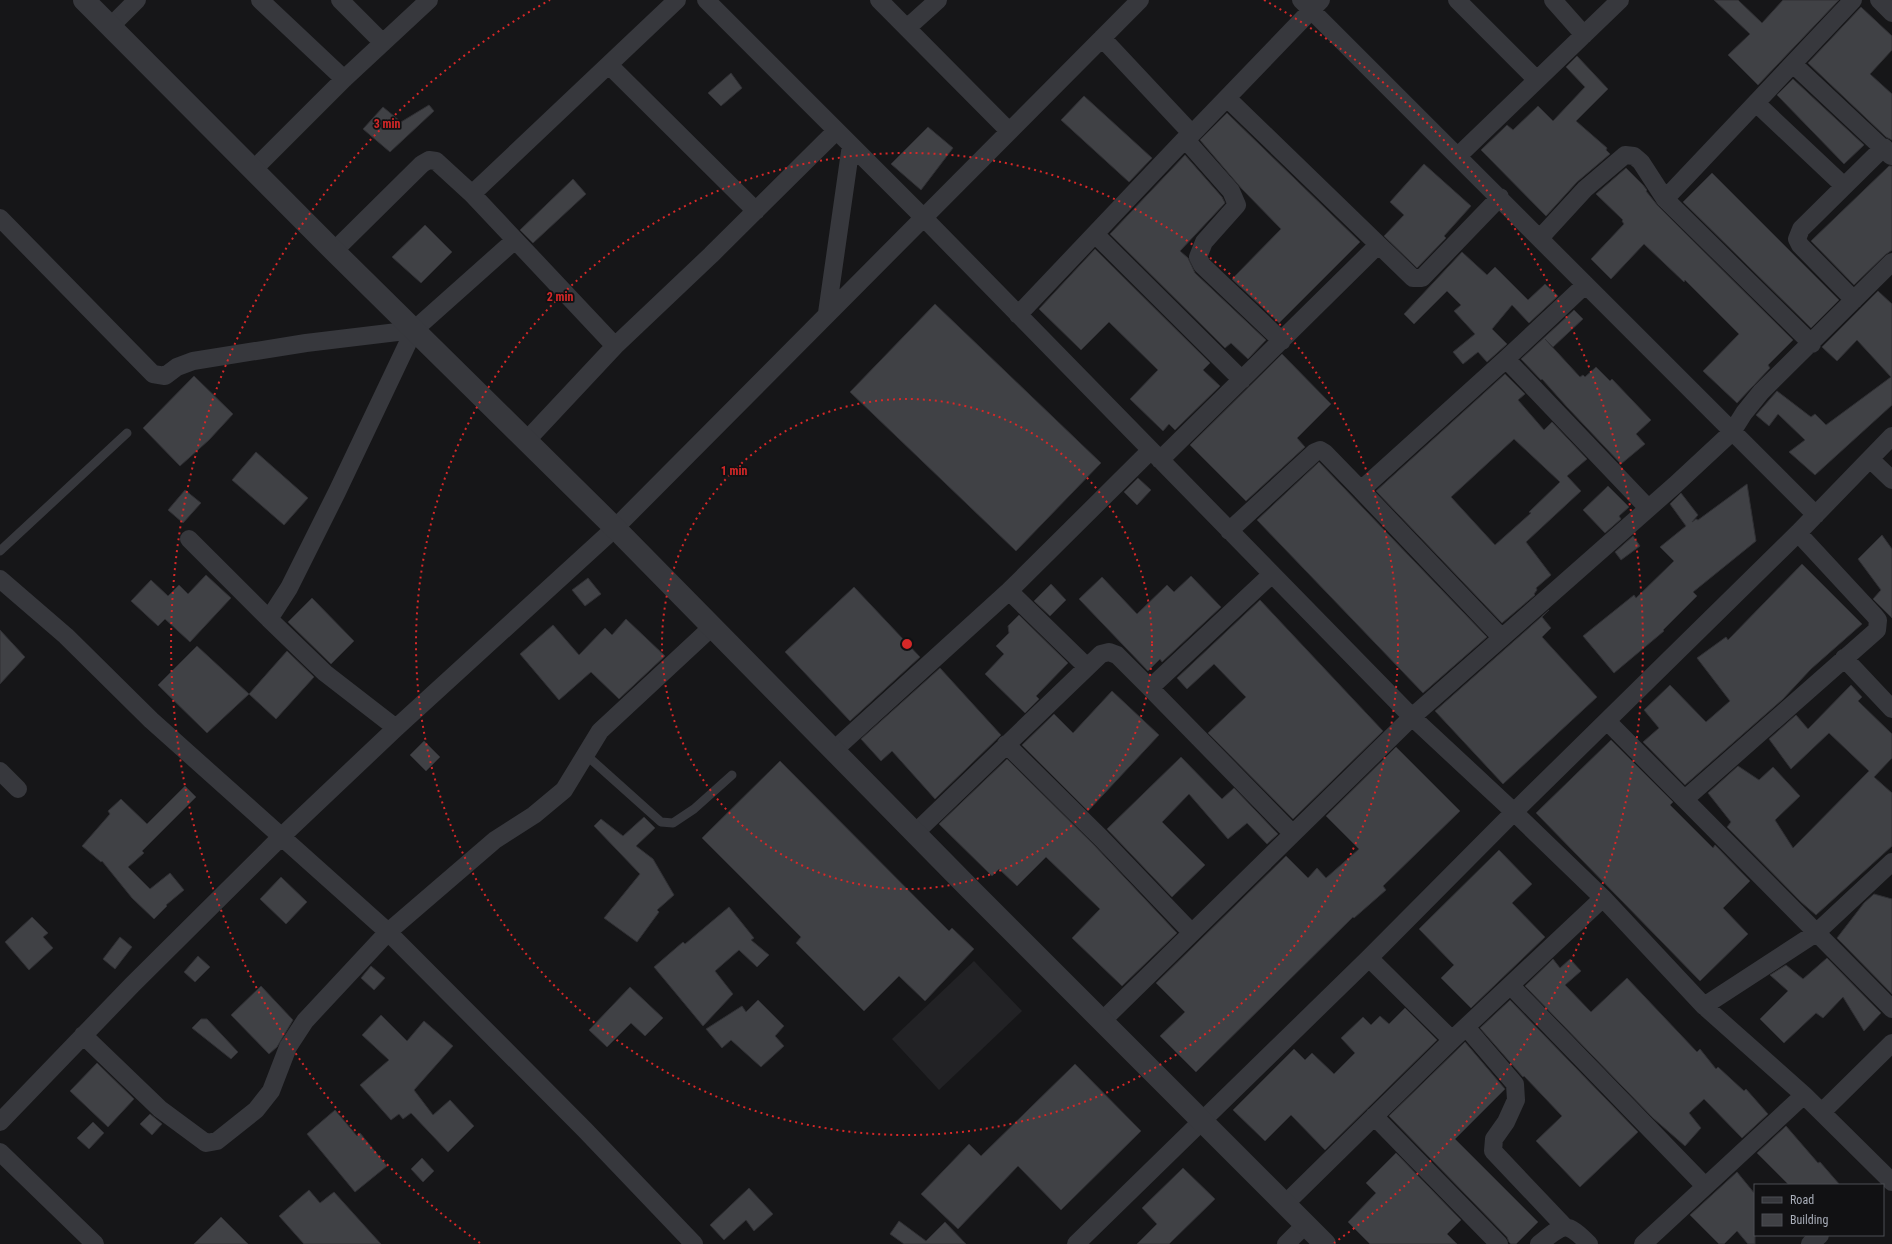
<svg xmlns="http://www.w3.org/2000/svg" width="1892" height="1244" viewBox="0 0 1892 1244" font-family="'Roboto Condensed',sans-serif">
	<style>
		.built { fill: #222225 }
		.building { fill: #404145; stroke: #303034; fill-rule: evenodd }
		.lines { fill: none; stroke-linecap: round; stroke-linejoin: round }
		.service { stroke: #37383d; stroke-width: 9 }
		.minor { stroke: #37383d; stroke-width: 18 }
		.tertiary { stroke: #37383d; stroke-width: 22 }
		.ring { fill: none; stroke: #d62828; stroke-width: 2; stroke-dasharray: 2 4 }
		.centre { fill: #d62828; stroke: #111113; stroke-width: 2 }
		.ring-label { font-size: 12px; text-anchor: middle; font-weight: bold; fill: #d62828; stroke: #111113; stroke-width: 3.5; stroke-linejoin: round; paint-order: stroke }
	</style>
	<rect width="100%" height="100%" fill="#161618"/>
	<path class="built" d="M 974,961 L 1022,1011 L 939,1090 L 892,1039 Z"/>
	<path class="building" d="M 1714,0 L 1738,0 L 1762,23 L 1783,0 L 1839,0 L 1758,85 L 1728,55 L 1750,34 Z
		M 1861,7 L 1892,36 L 1892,50 L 1870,74 L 1892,94 L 1892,140 L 1886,137 L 1808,63 Z
		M 1577,56 L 1608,89 L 1576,121 L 1607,148 L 1606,150 L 1610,154 L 1577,182 L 1546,216 L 1481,150 L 1507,125 L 1513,130 L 1538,106 L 1553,121 L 1585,87 L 1566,67 Z
		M 731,73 L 742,88 L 721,106 L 708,93 Z
		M 1793,79 L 1864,145 L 1844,164 L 1777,95 Z
		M 1084,96 L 1152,158 L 1129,182 L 1061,120 Z
		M 429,105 L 434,111 L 390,152 L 363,129 L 383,107 L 401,122 Z
		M 1227,113 L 1360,242 L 1279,323 L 1232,279 L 1281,229 L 1242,189 L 1200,140 Z
		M 928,127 L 953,148 L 921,190 L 891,164 Z
		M 1185,155 L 1222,197 L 1225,203 L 1180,251 L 1188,258 L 1195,273 L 1266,340 L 1248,359 L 1231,343 L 1225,348 L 1110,234 Z
		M 1424,164 L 1471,206 L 1444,236 L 1446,238 L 1417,268 L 1384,236 L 1404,215 L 1390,202 Z
		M 1889,166 L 1892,166 L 1892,250 L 1885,255 L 1854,285 L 1811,241 Z
		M 1626,168 L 1643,185 L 1647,190 L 1646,191 L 1658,206 L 1793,340 L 1768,365 L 1770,368 L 1737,403 L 1703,371 L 1739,334 L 1685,280 L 1684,282 L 1644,244 L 1611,279 L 1591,259 L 1624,224 L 1622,221 L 1623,220 L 1596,194 Z
		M 1712,173 L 1839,300 L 1811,328 L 1683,202 Z
		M 573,179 L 586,194 L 533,243 L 520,230 Z
		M 425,225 L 452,252 L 421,283 L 392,257 Z
		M 1095,249 L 1210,363 L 1203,370 L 1220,386 L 1175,430 L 1169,424 L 1163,431 L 1130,399 L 1158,370 L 1109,322 L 1081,350 L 1039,309 Z
		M 1462,252 L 1487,275 L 1495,267 L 1528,300 L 1545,284 L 1558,296 L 1529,323 L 1512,305 L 1492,329 L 1507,344 L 1487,362 L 1478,352 L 1463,364 L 1453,352 L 1475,334 L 1454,311 L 1461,305 L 1447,291 L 1414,324 L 1404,314 Z
		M 1878,291 L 1892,304 L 1892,405 L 1815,475 L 1789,452 L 1805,440 L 1778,414 L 1769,426 L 1756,415 L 1777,391 L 1811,417 L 1815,414 L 1826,425 L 1891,377 L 1857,340 L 1837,361 L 1822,347 Z
		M 935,304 L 1101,463 L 1016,551 L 850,392 Z
		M 1574,310 L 1583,319 L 1553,347 L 1545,339 L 1580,377 L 1583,375 L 1585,377 L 1596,367 L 1610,381 L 1612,379 L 1651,420 L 1636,434 L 1645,444 L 1621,464 L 1567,407 L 1542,379 L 1541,380 L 1521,359 Z
		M 1282,354 L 1331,404 L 1297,438 L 1305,447 L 1246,501 L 1190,445 Z
		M 1505,374 L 1525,394 L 1518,400 L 1544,430 L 1552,422 L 1587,459 L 1567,476 L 1581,491 L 1526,542 L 1551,575 L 1536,588 L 1537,590 L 1534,594 L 1535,595 L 1502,623 L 1376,491 ZM 1514,439 L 1560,482 L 1529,512 L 1531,513 L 1495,545 L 1451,497 Z
		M 194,376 L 233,414 L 209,440 L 180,466 L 143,428 Z
		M 256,452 L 308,498 L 284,525 L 232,480 Z
		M 1319,462 L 1487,637 L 1423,693 L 1257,520 Z
		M 1138,478 L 1151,490 L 1137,505 L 1124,492 Z
		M 1747,484 L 1756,541 L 1693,592 L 1697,596 L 1663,630 L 1664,631 L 1614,673 L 1583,636 L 1634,595 L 1636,598 L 1674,561 L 1660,547 L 1686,526 L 1670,504 L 1681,493 L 1698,515 L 1692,522 L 1696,519 L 1698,520 Z
		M 1608,486 L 1629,507 L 1619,516 L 1621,519 L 1605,533 L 1583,510 Z
		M 185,490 L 201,503 L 183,523 L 168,510 Z
		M 1882,535 L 1892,549 L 1892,618 L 1873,599 L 1881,590 L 1858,559 Z
		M 1633,536 L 1640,546 L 1621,560 L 1615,552 Z
		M 1802,564 L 1862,624 L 1811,669 L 1783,699 L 1685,785 L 1643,742 L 1659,728 L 1644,710 L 1670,685 L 1706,722 L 1730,701 L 1697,658 L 1726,637 L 1728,640 Z
		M 206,575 L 231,598 L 190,642 L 165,619 L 158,626 L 131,601 L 151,580 L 168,596 L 179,585 L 188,594 Z
		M 1191,576 L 1221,607 L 1162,662 L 1160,659 L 1148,671 L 1079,599 L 1102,577 L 1137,614 L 1167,585 L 1174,592 Z
		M 588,578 L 601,594 L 585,606 L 572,590 Z
		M 1051,584 L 1066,600 L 1050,616 L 1034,601 Z
		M 854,587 L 920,657 L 850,721 L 785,652 Z
		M 312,598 L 354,641 L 331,664 L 288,622 Z
		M 1260,600 L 1383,731 L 1293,819 L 1208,733 L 1246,697 L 1214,664 L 1187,689 L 1177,678 Z
		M 1549,610 L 1542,617 L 1551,628 L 1542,637 L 1597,697 L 1503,784 L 1435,711 Z
		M 1019,615 L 1068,663 L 1036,696 L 1039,699 L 1025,713 L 985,674 L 1004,654 L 996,646 L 1009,633 L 1008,626 Z
		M 626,619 L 665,656 L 619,699 L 591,672 L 559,700 L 520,654 L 553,625 L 579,655 L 605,628 L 612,635 Z
		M 0,630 L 25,657 L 0,684 Z
		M 197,646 L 249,694 L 207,733 L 158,685 Z
		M 287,651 L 314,677 L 276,719 L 249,694 Z
		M 940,668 L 1001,735 L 935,799 L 892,751 L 881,761 L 861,739 Z
		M 1851,685 L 1862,697 L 1858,701 L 1892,734 L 1892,758 L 1874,777 L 1892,793 L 1892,846 L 1816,915 L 1801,902 L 1727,827 L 1731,822 L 1708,793 L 1738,766 L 1759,780 L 1773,767 L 1800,796 L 1775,820 L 1793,848 L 1869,771 L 1829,733 L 1791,769 L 1769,739 L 1796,715 L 1808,729 Z
		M 1112,691 L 1159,735 L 1088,811 L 1022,745 L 1054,714 L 1073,733 Z
		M 1611,740 L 1673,802 L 1670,805 L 1713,848 L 1715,845 L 1750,881 L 1723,908 L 1748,934 L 1700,981 L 1536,813 Z
		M 424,741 L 440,757 L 426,771 L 410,755 Z
		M 1396,747 L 1460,811 L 1383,886 L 1386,890 L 1354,918 L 1353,917 L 1196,1072 L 1160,1036 L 1185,1012 L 1156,983 L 1286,856 L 1308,878 L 1317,868 L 1326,878 L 1359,849 L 1326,816 Z
		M 1181,757 L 1222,799 L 1234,788 L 1278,834 L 1267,844 L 1247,823 L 1228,839 L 1189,794 L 1162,822 L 1205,865 L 1172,897 L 1107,829 Z
		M 1007,759 L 1094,845 L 1177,933 L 1122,986 L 1072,938 L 1100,909 L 1046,857 L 1017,886 L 999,869 L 992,876 L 939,824 Z
		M 780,761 L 949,931 L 952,928 L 974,949 L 925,1001 L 899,976 L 864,1011 L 796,943 L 801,937 L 702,838 Z
		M 185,786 L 196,797 L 142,851 L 144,853 L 128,867 L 150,889 L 170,873 L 184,890 L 166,905 L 167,906 L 154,919 L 132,898 L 102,861 L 101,862 L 82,846 L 110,814 L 108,811 L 121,799 L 147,824 Z
		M 644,817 L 655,828 L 636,846 L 653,859 L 674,895 L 657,910 L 659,912 L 637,942 L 604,918 L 640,874 L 594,826 L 601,819 L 623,836 Z
		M 1499,850 L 1532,884 L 1512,903 L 1545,937 L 1471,1008 L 1441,978 L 1454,965 L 1419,929 Z
		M 281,877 L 307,902 L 286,924 L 260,899 Z
		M 1874,894 L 1892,899 L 1892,994 L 1837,938 L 1864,903 Z
		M 729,907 L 754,938 L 751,940 L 769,955 L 757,967 L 739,950 L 715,971 L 733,994 L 703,1026 L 654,967 L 683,942 L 685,944 Z
		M 32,917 L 48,933 L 43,937 L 53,948 L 29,970 L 5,942 Z
		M 120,937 L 132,947 L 115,969 L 103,959 Z
		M 198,956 L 210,967 L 195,982 L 184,972 Z
		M 1827,958 L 1881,1013 L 1864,1031 L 1843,997 L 1823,1018 L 1816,1013 L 1784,1043 L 1760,1019 L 1788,991 L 1770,975 L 1786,965 L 1803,979 Z
		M 1553,959 L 1560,968 L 1570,959 L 1581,971 L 1565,985 L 1591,1012 L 1627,978 L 1697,1052 L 1700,1049 L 1716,1069 L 1718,1067 L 1744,1091 L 1746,1089 L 1768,1114 L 1742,1138 L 1704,1099 L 1689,1113 L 1701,1128 L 1685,1146 L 1653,1118 L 1525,986 Z
		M 371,966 L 385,978 L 374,990 L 361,978 Z
		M 261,986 L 293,1020 L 277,1047 L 269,1054 L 231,1015 Z
		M 630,987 L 663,1018 L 645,1036 L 631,1023 L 607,1047 L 589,1030 Z
		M 758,1000 L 784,1026 L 775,1036 L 784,1046 L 761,1067 L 731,1040 L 722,1048 L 706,1029 L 742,1006 L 746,1012 Z
		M 1510,1000 L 1638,1132 L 1580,1187 L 1536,1141 L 1562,1116 L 1524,1076 L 1523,1077 L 1480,1028 Z
		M 1405,1008 L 1437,1040 L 1325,1150 L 1291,1115 L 1265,1141 L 1233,1110 L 1294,1049 L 1305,1060 L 1312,1053 L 1334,1074 L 1355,1053 L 1341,1038 L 1363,1017 L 1371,1025 L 1380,1016 L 1389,1024 Z
		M 381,1015 L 407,1041 L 424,1021 L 453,1046 L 414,1090 L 433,1115 L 450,1100 L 474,1126 L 448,1152 L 411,1113 L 403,1119 L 399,1114 L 391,1120 L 360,1085 L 389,1060 L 362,1035 Z
		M 201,1019 L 207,1019 L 238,1052 L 231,1059 L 192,1028 Z
		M 1465,1042 L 1505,1089 L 1455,1139 L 1538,1222 L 1516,1244 L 1511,1244 L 1509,1242 L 1507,1237 L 1389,1116 Z
		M 97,1063 L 134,1099 L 108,1127 L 70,1091 Z
		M 1075,1064 L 1141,1131 L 1061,1210 L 1018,1166 L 958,1229 L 921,1194 L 969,1144 L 981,1156 Z
		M 335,1110 L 357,1136 L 360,1133 L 387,1166 L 355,1192 L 307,1134 Z
		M 150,1114 L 162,1124 L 152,1135 L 140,1124 Z
		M 93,1122 L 104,1133 L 89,1149 L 77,1138 Z
		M 1786,1126 L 1818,1163 L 1820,1162 L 1840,1185 L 1789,1185 L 1757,1153 Z
		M 1396,1153 L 1461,1220 L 1447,1234 L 1457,1244 L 1370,1244 L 1348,1222 L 1376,1193 L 1366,1183 Z
		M 422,1158 L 434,1171 L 423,1182 L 411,1169 Z
		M 1183,1168 L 1215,1199 L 1169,1244 L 1137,1244 L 1157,1224 L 1142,1208 Z
		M 1737,1172 L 1755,1194 L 1755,1244 L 1748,1244 L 1737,1231 L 1724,1244 L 1719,1244 L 1690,1215 Z
		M 749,1188 L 773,1214 L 754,1231 L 746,1220 L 724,1240 L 710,1225 Z
		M 309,1190 L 320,1203 L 334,1192 L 381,1244 L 304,1244 L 279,1216 Z
		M 221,1217 L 248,1244 L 194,1244 Z
		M 899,1221 L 926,1241 L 945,1222 L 966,1244 L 904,1244 L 890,1234 Z"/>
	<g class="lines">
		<path class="service" d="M 0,551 L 127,433
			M 585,754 L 661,822 L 673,823 L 694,809 L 732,775"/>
		<path class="minor" d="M 260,0 L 344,79
			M 340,0 L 383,43
			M 706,0 L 923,217 L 1412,717 L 1514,812 L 1603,898 L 1704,1006 L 1804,1095 L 1892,1182
			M 879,0 L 1009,131
			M 1301,0 L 1816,515
			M 1457,0 L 1537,80
			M 1553,0 L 1584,35
			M 1879,0 L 1892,13
			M 111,26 L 137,0
			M 907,28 L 938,0
			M 1102,38 L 1192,134
			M 1793,64 L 1891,156
			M 609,65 L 756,211
			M 1227,98 L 1413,278 L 1422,278 L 1500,197
			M 1756,103 L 1844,186
			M 1185,139 L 1231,191 L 1237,205 L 1204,242 L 1198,257 L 1202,265 L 1282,341
			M 1458,156 L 1620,0
			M 253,170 L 344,79 L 429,0
			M 472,194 L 615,346
			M 1665,199 L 1853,0
			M 0,218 L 153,374 L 165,376 L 177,367 L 193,361 L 306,343 L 414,330
			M 1095,234 L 1242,380
			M 1540,238 L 1585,189 L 1625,155 L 1634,156 L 1641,162 L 1665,199 L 1812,344
			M 334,251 L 422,164 L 429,160 L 436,161 L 472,194 L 677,0
			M 1854,300 L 1800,245 L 1797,239 L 1801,229 L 1884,147
			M 827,313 L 851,145
			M 1018,315 L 1185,139 L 1192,134 L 1321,0
			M 1506,359 L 1648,508
			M 526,441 L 615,346 L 711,255 L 836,131
			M 1870,459 L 1892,480
			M 1160,460 L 1378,245
			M 1229,531 L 1315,452 L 1320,450 L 1325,453 L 1361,490
			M 189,539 L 269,619
			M 0,579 L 66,636 L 151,720 L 388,932 L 585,1130 L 694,1244
			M 1009,591 L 1087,667
			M 1501,637 L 1361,490 L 1506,359 L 1585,285
			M 1844,658 L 1892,709
			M 1150,688 L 1292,833
			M 1607,721 L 1892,1009
			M 396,728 L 325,673 L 269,619 L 289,588 L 337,492 L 414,330 L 515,240
			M 1006,744 L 1101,838 L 1191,932
			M 834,750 L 1009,591 L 1151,450
			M 0,771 L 18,789
			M 1685,799 L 1877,630 L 1878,620 L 1874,615 L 1798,533
			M 915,833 L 1101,654 L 1109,652 L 1117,655 L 1150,688 L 1272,574
			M 1369,958 L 1452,1040
			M 1511,986 L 1705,1186
			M 1704,1006 L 1816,933 L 1892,862
			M 1102,1021 L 1412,717 L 1675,485 L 1732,432 L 1744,413 L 1761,392 L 1892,262
			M 1466,1027 L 1515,1084 L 1516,1100 L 1506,1122 L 1494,1139 L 1493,1151 L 1565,1227
			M 83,1035 L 160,1109 L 206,1143 L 217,1141 L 256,1110 L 271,1091 L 288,1047 L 305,1021 L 388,932 L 495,840 L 534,815 L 564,790 L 600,731 L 712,627
			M 1822,1112 L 1892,1043
			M 1374,1116 L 1499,1244
			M 0,1122 L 132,985 L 282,836 L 396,728 L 615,528 L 1140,0
			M 0,1152 L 95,1244
			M 1285,1204 L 1452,1040 L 1603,898
			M 1076,1244 L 1369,958 L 1514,812 L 1798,533 L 1892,436
			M 1286,1244 L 1305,1225
			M 1539,1244 C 1564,1224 1565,1220 1589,1244
			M 1643,1244 L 1804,1095
			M 1810,1244 L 1820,1235"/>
		<path class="tertiary" d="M 84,0 L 334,251 L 615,528 L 971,890 L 1325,1244"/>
	</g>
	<g class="ring">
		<circle cx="907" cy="644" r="245"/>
		<circle cx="907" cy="644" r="491"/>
		<path d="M480 1243A736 736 0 0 1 550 0M1264 0A736 736 0 0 1 1334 1243"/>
	</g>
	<circle cx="907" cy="644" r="6" class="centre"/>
	<g class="ring-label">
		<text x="387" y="128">3 min</text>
		<text x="560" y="301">2 min</text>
		<text x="734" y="475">1 min</text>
	</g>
	<rect x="1754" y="1184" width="130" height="52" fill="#111113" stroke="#4d4f55"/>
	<rect x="1762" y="1197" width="20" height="6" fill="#37383d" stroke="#4d4f55"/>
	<text x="1790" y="1204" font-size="12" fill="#a8adb8">Road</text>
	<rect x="1762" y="1214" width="20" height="12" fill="#404145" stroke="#4d4f55"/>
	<text x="1790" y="1224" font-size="12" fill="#a8adb8">Building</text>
</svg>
